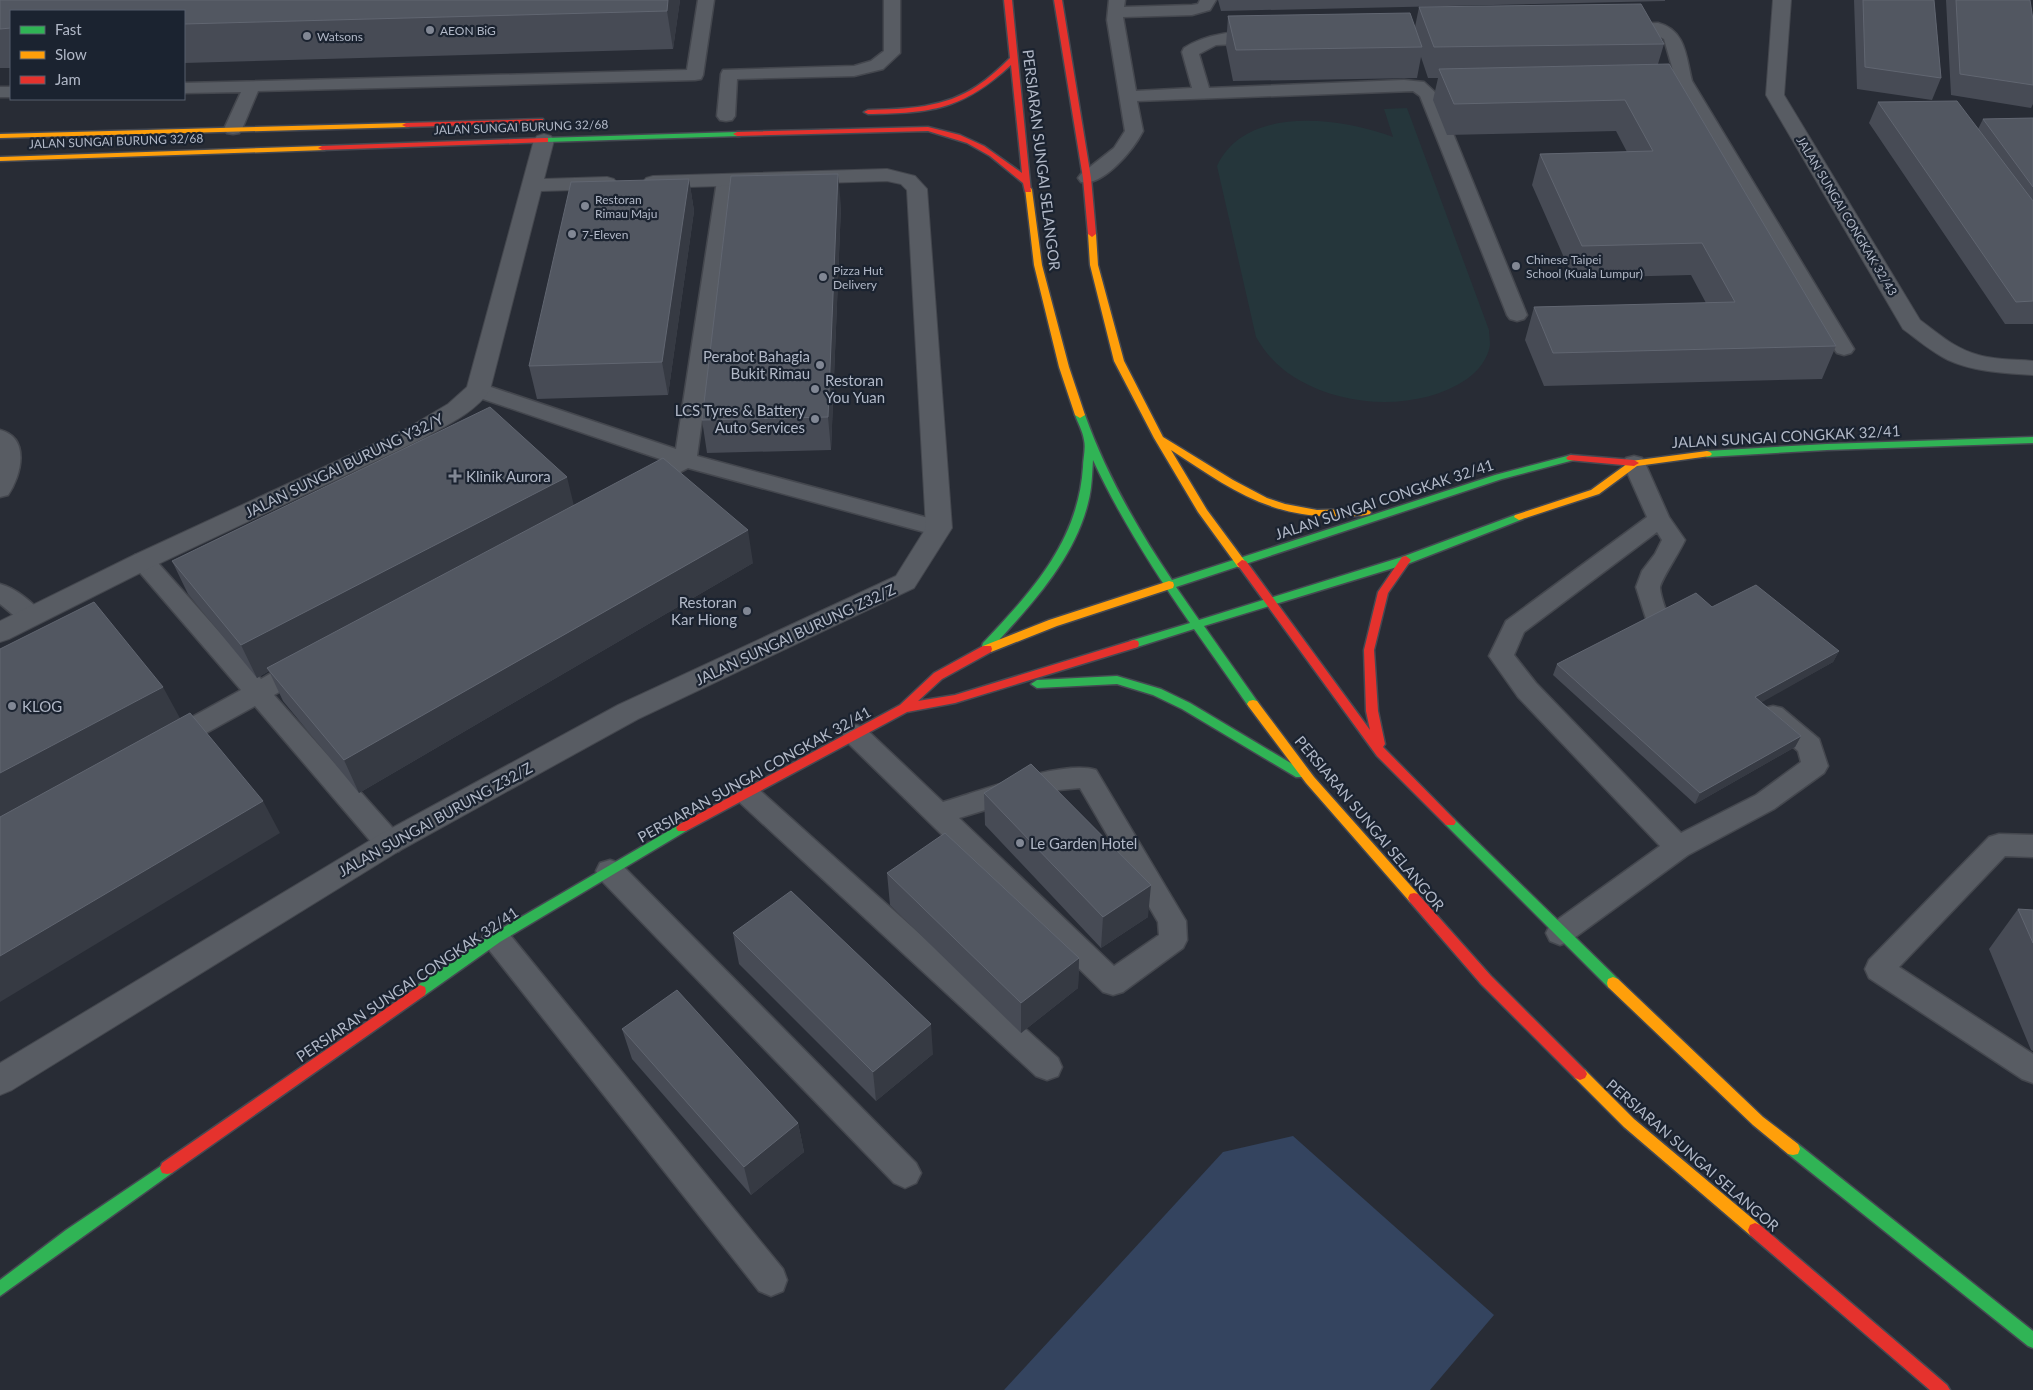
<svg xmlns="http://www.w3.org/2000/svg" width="2033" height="1390" viewBox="0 0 2033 1390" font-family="Lato,sans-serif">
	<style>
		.green { fill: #25363b }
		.water { fill: #34445f }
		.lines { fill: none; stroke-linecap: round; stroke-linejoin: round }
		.lane-casing { stroke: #44474e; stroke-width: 3 }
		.street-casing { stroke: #44474e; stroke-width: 2 }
		.fast-casing { stroke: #454952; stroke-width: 3 }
		.slow-casing { stroke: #454952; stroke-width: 3 }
		.jam-casing { stroke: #454952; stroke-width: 3 }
		.lane { fill: #585c63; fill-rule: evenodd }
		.street { fill: #585c63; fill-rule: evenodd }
		.fast { fill: #30b455; fill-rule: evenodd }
		.slow { fill: #ff9f0a; fill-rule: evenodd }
		.jam { fill: #e5322d; fill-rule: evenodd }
		.wall { fill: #474b55 }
		.shaded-wall { fill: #363a43 }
		.building { fill: #525761; stroke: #616671 }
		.poi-dot { fill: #818794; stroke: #1b2330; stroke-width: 2 }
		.labels { text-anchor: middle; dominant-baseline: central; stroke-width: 4.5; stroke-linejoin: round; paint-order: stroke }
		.far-poi-label { font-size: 12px; fill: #b1b8c7; stroke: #1b2330; text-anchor: start }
		.far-street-label { font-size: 12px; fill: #b1b8c7; stroke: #1b2330 }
		.street-label { font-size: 15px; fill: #b1b8c7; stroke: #1b2330 }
		.poi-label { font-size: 15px; fill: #b1b8c7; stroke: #1b2330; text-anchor: start }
	</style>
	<rect width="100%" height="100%" fill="#282c35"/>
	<path class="green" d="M 1407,108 L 1489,330 C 1489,335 1490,340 1490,345 C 1488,359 1478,371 1467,379 C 1420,411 1347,408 1299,380 C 1280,369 1267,356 1256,337 L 1217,166 C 1246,104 1341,118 1393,137 L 1384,109 Z"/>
	<path class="water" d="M 1293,1136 L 1494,1315 L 1430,1390 L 1004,1390 L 1223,1152 Z"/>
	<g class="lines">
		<g class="lane-casing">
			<path id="lane" d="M 698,0 L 714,0 L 703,75 L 701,79 L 695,80 L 258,91 L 242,129 L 239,133 L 233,134 L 227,133 L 224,129 L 241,92 L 184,93 L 184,83 L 687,70 Z
				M 884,0 L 900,0 L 900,53 L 883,69 L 854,76 L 737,79 L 735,116 L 732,120 L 726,121 L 720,120 L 717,116 L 721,74 L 723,70 L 854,66 L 871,61 L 884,51 Z
				M 1109,0 L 1125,0 L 1124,7 L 1192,5 L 1198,4 L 1200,0 L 1216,0 L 1210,10 L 1192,15 L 1123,17 L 1136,91 L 1192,88 L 1182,52 L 1184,48 C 1206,34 1240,28 1266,35 L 1268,38 L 1266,41 L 1260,43 L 1216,45 L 1199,54 L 1209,88 L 1404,80 L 1424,82 L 1437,94 L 1527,315 L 1524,319 L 1517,321 L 1510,319 L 1507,315 L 1420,96 L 1413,91 L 1137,101 L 1143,131 C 1134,149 1103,187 1081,182 L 1078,178 L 1081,174 L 1114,148 L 1125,131 L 1107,20 Z
				M 1658,23 C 1686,30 1686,57 1692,81 L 1854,349 L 1851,353 L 1844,355 L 1837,353 L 1834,349 L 1676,81 L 1664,39 C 1647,28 1635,37 1616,32 L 1614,29 L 1616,26 L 1622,24 Z
				M 0,87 L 11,87 L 11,97 L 0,97 Z
				M 726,176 L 732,177 L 735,181 L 697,456 L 947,523 L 950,528 L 947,533 L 939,536 L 688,468 C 672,476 654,492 636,487 L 633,482 L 636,477 L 666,461 L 471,395 L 467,390 L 471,385 L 478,383 L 485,385 L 676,449 L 717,181 L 720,177 Z
				M 0,430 C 31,438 21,476 8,495 L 0,497 Z
				M 1634,456 L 1642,458 L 1645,463 L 1669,517 L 1685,540 C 1681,550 1660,581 1660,588 C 1661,599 1667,612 1670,622 L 1667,628 L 1658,631 L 1649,628 L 1636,587 L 1642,571 L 1655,554 L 1662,540 L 1657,532 L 1524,632 L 1514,655 L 1536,683 L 1681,833 L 1756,795 L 1801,762 L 1798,751 L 1764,722 L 1760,715 L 1764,708 L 1773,706 L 1782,708 L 1819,739 L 1828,766 L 1824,773 L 1774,809 L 1688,855 L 1570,941 L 1560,945 L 1550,941 L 1546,933 L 1550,925 L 1660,846 L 1518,697 L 1489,656 L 1506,621 L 1647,517 L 1623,463 L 1626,458 Z
				M 143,553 L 151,555 L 261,679 C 276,671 295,655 313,661 L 316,667 L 313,673 L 274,695 L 399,835 L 402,843 L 399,851 L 389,854 L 379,851 L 255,706 L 179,748 L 170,751 L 161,748 L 157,741 L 161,734 L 241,690 L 135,567 L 131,561 L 135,555 Z
				M 0,584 C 15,588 35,603 43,616 L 39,622 C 23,627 13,614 0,604 Z
				M 856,725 L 865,728 L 943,802 C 978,792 1063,759 1096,770 L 1186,921 L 1187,940 L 1183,948 L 1123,992 L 1113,995 L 1103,992 L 847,742 L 843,735 L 847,728 ZM 1080,788 L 1158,922 L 1159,935 L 1114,966 L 959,818 L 1048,791 Z
				M 746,783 L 755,786 L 1058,1058 L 1062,1067 L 1058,1076 L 1047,1080 L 1036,1076 L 737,800 L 733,793 L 737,786 Z
				M 1999,834 L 2033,835 L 2033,857 L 2005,856 L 1899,967 L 2033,1054 L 2033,1083 L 2022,1079 L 1869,978 L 1865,969 L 1869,960 L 1989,837 Z
				M 610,860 L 620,863 L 916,1163 L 921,1173 L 916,1183 L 905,1188 L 894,1183 L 600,879 L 596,871 L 600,863 Z
				M 496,926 L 506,930 L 783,1269 L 787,1280 L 783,1291 L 771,1296 L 759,1291 L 486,946 L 482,938 L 486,930 Z"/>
		</g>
		<g class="street-casing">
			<path id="street" d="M 1773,0 L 1791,0 L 1784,95 L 1920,320 C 1936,332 1952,346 1972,353 C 1991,360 2013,359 2033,361 L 2033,375 C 2005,373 1974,372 1948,360 C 1932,352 1918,340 1903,329 L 1766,95 Z
				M 544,134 L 551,136 L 554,140 L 544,179 L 607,177 L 614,179 L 617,183 L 614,187 L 607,189 L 541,191 L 490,390 C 475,413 445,426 422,439 L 152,567 L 9,639 L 0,642 L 0,621 L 134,555 L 406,429 L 448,404 L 467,387 L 534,140 L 537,136 Z
				M 887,169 L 915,176 L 927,189 L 952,528 L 914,588 L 638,719 L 399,851 L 12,1090 L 0,1095 L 0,1063 L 379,835 L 618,705 L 896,576 L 926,528 L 907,190 L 901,184 L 887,181 L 653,188 L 646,186 L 643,182 L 646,178 L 653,176 Z"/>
		</g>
		<g class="fast-casing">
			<path id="fast" d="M 737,132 L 740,132 L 740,136 L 545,142 L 541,140 L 545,138 Z
				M 1080,412 L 1085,415 C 1106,474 1137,528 1172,580 L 1495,475 L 1571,455 L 1576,458 L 1574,460 L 1502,479 L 1176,587 L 1199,620 L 1402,557 L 1515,515 L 1523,515 L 1524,517 L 1523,519 L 1410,563 L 1204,626 L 1257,701 L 1259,704 L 1257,707 L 1249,707 L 1194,629 L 1134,648 L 1130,647 L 1129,644 L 1130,641 L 1190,623 C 1154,571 1120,518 1093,460 C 1092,474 1092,489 1088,503 C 1074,560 1030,606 991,649 L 983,649 L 982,646 L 983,643 C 1032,591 1078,542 1083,467 C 1083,459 1086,448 1084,440 C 1083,432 1078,423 1075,415 Z
				M 2033,437 L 2033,443 L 1827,450 L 1707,457 L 1702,454 L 1707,451 L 1827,444 Z
				M 1117,676 L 1161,689 L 1190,703 L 1304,771 L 1306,774 L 1304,777 L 1296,777 L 1182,709 L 1153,695 L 1117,684 L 1037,688 L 1031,684 L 1037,680 Z
				M 1450,817 L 1454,819 L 1618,979 L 1619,983 L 1618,987 L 1613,989 L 1608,987 L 1446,825 L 1444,822 L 1446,819 Z
				M 682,823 L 686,825 L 688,828 L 686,831 L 500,942 L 425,995 L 420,997 L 415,995 L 414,991 L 415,987 L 492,934 Z
				M 1793,1143 L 1798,1144 L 2033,1331 L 2033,1348 L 2028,1346 L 1788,1154 L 1786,1149 L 1788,1144 Z
				M 167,1162 L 172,1163 L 174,1168 L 172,1173 L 0,1296 L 0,1280 L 66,1230 Z"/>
		</g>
		<g class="slow-casing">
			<path id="slow" d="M 406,123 L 409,123 L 409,127 L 0,138 L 0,134 Z
				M 322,146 L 325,146 L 325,150 L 0,161 L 0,157 Z
				M 1025,188 L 1031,188 L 1032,190 L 1042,265 L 1069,367 L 1085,415 L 1080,418 L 1075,415 L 1059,367 L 1034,265 Z
				M 1092,231 L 1096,234 L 1098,265 L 1124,361 L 1163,437 L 1233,480 L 1267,498 L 1285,504 L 1317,510 L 1366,509 L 1371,512 L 1370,514 C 1360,517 1349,516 1339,516 C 1270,519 1226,486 1171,450 L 1207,510 L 1247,564 L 1242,568 L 1238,567 L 1198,512 L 1154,438 L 1114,361 L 1090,265 L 1088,234 Z
				M 1707,451 L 1710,452 L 1712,454 L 1710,456 L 1637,466 L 1599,494 L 1519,520 L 1514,517 L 1515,515 L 1591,490 L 1631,461 Z
				M 1169,581 L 1173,582 L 1174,585 L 1173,588 L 1057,626 L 991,652 L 983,652 L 982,649 L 983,646 L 1049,620 Z
				M 1253,700 L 1257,701 L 1314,777 L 1418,894 L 1420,898 L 1418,902 L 1414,903 L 1410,902 L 1306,783 L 1249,707 L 1247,704 L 1249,701 Z
				M 1613,977 L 1618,979 L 1763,1117 L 1798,1144 L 1800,1149 L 1798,1154 L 1793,1155 L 1788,1154 L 1753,1125 L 1608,987 L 1607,983 L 1608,979 Z
				M 1580,1068 L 1585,1070 L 1634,1119 L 1760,1225 L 1762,1230 L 1760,1235 L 1755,1237 L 1750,1235 L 1624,1127 L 1575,1078 L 1573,1074 L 1575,1070 Z"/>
		</g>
		<g class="jam-casing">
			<path id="jam" d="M 1004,0 L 1012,0 L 1031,192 L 1025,192 L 1023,183 L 990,156 L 967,143 L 928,131 L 737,136 L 733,134 L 737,132 L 928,127 L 960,135 L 984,146 L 1022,173 L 1011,65 C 962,110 932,113 868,114 L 864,112 L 868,110 C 906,109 945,108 977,86 C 989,78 1000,68 1010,58 Z
				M 1054,0 L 1062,0 L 1091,178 L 1096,234 L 1092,237 L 1088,234 L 1083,178 Z
				M 540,119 L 543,119 L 543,123 L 406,127 L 402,125 L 406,123 Z
				M 545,138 L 548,138 L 548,142 L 322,150 L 318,148 L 322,146 Z
				M 1571,455 L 1634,460 L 1639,463 L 1634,466 L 1568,460 L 1566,458 L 1568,456 Z
				M 1406,556 L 1411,560 L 1388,593 L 1374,650 L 1378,711 L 1385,744 L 1383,747 L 1454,819 L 1456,822 L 1454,825 L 1446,825 L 1377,756 L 1237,564 L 1242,560 L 1246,561 L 1370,730 L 1366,711 L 1364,650 L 1378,592 L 1402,557 Z
				M 1134,640 L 1138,641 L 1139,644 L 1138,647 L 955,703 L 907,712 L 686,831 L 678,831 L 676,828 L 678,825 L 900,705 L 934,673 L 983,646 L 991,646 L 992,649 L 991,652 L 942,679 L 918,701 L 955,695 Z
				M 1414,893 L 1418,894 L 1491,976 L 1585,1070 L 1587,1074 L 1585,1078 L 1580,1080 L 1575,1078 L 1481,984 L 1410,902 L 1408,898 L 1410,894 Z
				M 420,985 L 425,987 L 426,991 L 425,995 L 172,1173 L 167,1174 L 162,1173 L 160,1168 L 162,1163 Z
				M 1755,1223 L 1760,1225 L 1947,1385 L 1950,1390 L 1930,1390 L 1750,1235 L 1748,1230 L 1750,1225 Z"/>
		</g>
		<use href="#lane" class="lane"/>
		<use href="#street" class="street"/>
		<use href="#fast" class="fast"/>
		<use href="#slow" class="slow"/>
		<use href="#jam" class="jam"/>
	</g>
	<path class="wall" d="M 0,0 L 680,0 L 673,49 L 184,63 L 184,11 L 11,11 L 11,68 L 0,68 Z
		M 1218,0 L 1665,0 L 1665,1 L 1221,11 Z
		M 1854,0 L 1934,0 L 1941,78 L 1932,100 L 1857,89 Z
		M 1946,0 L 2030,0 L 2033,20 L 2033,104 L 2031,108 L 1951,95 Z
		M 1419,7 L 1664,44 L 1658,64 L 1836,346 L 1822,379 L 1544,386 L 1525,340 L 1534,307 L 1706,303 L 1691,275 L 1573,278 L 1532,185 L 1540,154 L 1627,152 L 1616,131 L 1447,135 L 1433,100 L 1438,78 L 1428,78 L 1421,57 L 1417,78 L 1233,81 L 1226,46 L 1228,16 L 1415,27 Z
		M 1878,102 L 1978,129 L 1983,119 L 2033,118 L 2033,324 L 2005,324 L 1869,123 Z
		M 689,179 L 694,211 L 668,395 L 537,399 L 529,366 Z
		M 841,206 L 831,450 L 707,453 L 702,420 Z
		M 574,505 L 753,563 L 359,793 L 283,701 L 269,671 L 257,678 L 188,594 L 172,561 Z
		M 1839,651 L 1833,662 L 1761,702 L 1801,736 L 1795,747 L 1695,804 L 1553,675 L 1557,664 Z
		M 984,793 L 1148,917 L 1101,948 L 985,825 Z
		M 887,873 L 1079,958 L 1078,988 L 1021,1033 L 890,905 Z
		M 2018,909 L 2033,910 L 2033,1051 L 2031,1050 L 1989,949 Z
		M 733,933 L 933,1054 L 876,1101 L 739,964 Z
		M 622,1029 L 798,1123 L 804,1152 L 751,1195 L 632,1059 Z"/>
	<path class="shaded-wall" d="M 668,0 L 680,0 L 673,49 L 667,11 Z
		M 838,174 L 841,206 L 831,450 L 828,417 Z
		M 689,179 L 694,211 L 668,395 L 662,362 Z
		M 567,477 L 575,510 L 267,668 L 269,671 L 257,678 L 241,645 Z
		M 748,530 L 753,563 L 359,793 L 344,760 Z
		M 1839,651 L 1833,662 L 1750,709 L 1755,697 Z
		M 163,687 L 181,720 L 0,818 L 0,773 Z
		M 1801,736 L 1795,747 L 1695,804 L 1700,793 Z
		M 263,801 L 280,833 L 0,1002 L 0,956 Z
		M 1151,885 L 1148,917 L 1101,948 L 1103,917 Z
		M 1079,958 L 1078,988 L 1021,1033 L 1021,1003 Z
		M 931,1024 L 933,1054 L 876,1101 L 873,1072 Z
		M 798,1123 L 804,1152 L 751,1195 L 744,1167 Z"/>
	<path class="building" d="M 0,0 L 668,0 L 667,11 L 184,24 L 184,11 L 11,11 L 11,28 L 0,29 Z
		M 1863,0 L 1934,0 L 1941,78 L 1865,67 Z
		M 1956,0 L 2030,0 L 2033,20 L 2033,85 L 1960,74 Z
		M 1641,4 L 1664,44 L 1434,47 L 1419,7 Z
		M 1410,13 L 1422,47 L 1236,50 L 1228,16 Z
		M 1669,64 L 1836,346 L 1553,353 L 1534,307 L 1735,302 L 1702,243 L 1582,246 L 1540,154 L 1653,151 L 1625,100 L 1454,104 L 1439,69 Z
		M 1957,101 L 2033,201 L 2033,301 L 2016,302 L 1878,102 Z
		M 2033,118 L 2033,187 L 1983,119 Z
		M 838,174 L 828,417 L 702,420 L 731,176 Z
		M 689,179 L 662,362 L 529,366 L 571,182 Z
		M 490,407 L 567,477 L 241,645 L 172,561 Z
		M 663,458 L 748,530 L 344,760 L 267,668 Z
		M 1756,585 L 1839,651 L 1755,697 L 1801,736 L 1700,793 L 1557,664 L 1696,593 L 1712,607 Z
		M 94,602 L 163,687 L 0,773 L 0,649 Z
		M 190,713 L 263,801 L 0,956 L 0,817 Z
		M 1031,764 L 1151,885 L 1103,917 L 984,793 Z
		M 945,833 L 1079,958 L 1021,1003 L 887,873 Z
		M 791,891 L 931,1024 L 873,1072 L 733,933 Z
		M 2018,909 L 2033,910 L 2033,943 Z
		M 677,990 L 798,1123 L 744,1167 L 622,1029 Z"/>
	<g class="poi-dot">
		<circle cx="430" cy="30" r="5"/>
		<circle cx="307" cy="36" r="5"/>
		<circle cx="585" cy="206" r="5"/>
		<circle cx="572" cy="234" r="5"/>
		<circle cx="1516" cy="266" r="5"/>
		<circle cx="823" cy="277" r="5"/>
		<circle cx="820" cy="365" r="5"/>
		<circle cx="815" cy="389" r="5"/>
		<circle cx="815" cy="419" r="5"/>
		<path d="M452.5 468.5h5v5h5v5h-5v5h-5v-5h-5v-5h5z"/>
		<circle cx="747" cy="611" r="5"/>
		<circle cx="12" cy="706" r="5"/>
		<circle cx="1020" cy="843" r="5"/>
	</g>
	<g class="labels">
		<g class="far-poi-label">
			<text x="440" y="30">AEON BiG</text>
			<text x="317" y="36">Watsons</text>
			<text x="595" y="199">Restoran<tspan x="595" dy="14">Rimau Maju</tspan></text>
			<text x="582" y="234">7-Eleven</text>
			<text x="1526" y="259">Chinese Taipei<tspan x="1526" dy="14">School (Kuala Lumpur)</tspan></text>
			<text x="833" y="270">Pizza Hut<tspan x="833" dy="14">Delivery</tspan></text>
		</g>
		<g class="far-street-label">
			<text transform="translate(521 127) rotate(-2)">JALAN SUNGAI BURUNG 32/68</text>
			<text transform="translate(116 141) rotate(-2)">JALAN SUNGAI BURUNG 32/68</text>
			<text transform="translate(1847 216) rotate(59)">JALAN SUNGAI CONGKAK 32/43</text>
		</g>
		<g class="street-label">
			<text transform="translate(1042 160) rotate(83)">PERSIARAN SUNGAI SELANGOR</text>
			<text transform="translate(1786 436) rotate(-3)">JALAN SUNGAI CONGKAK 32/41</text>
			<text transform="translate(344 465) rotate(-26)">JALAN SUNGAI BURUNG Y32/Y</text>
			<text transform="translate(1384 499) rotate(-18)">JALAN SUNGAI CONGKAK 32/41</text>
			<text transform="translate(795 634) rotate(-25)">JALAN SUNGAI BURUNG Z32/Z</text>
			<text transform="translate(754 774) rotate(-29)">PERSIARAN SUNGAI CONGKAK 32/41</text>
			<text transform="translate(435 819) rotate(-29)">JALAN SUNGAI BURUNG Z32/Z</text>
			<text transform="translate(1370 823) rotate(50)">PERSIARAN SUNGAI SELANGOR</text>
			<text transform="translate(407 984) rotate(-34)">PERSIARAN SUNGAI CONGKAK 32/41</text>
			<text transform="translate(1693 1155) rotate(41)">PERSIARAN SUNGAI SELANGOR</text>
		</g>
		<g class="poi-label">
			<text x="810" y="356" text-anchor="end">Perabot Bahagia<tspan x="810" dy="17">Bukit Rimau</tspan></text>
			<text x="825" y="380">Restoran<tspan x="825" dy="17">You Yuan</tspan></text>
			<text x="805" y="410" text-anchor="end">LCS Tyres &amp; Battery<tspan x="805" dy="17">Auto Services</tspan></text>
			<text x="466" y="476">Klinik Aurora</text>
			<text x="737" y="602" text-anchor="end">Restoran<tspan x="737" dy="17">Kar Hiong</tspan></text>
			<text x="22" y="706">KLOG</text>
			<text x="1030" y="843">Le Garden Hotel</text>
		</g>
	</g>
	<rect x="10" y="10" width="175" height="90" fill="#1b2330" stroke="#575f6c"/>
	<rect x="20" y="26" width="25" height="8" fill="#30b455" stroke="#575f6c"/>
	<text x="55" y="35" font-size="15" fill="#b1b8c7">Fast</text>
	<rect x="20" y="51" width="25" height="8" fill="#ff9f0a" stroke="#575f6c"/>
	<text x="55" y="60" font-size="15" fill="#b1b8c7">Slow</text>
	<rect x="20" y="76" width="25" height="8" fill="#e5322d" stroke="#575f6c"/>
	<text x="55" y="85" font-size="15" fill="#b1b8c7">Jam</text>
</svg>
